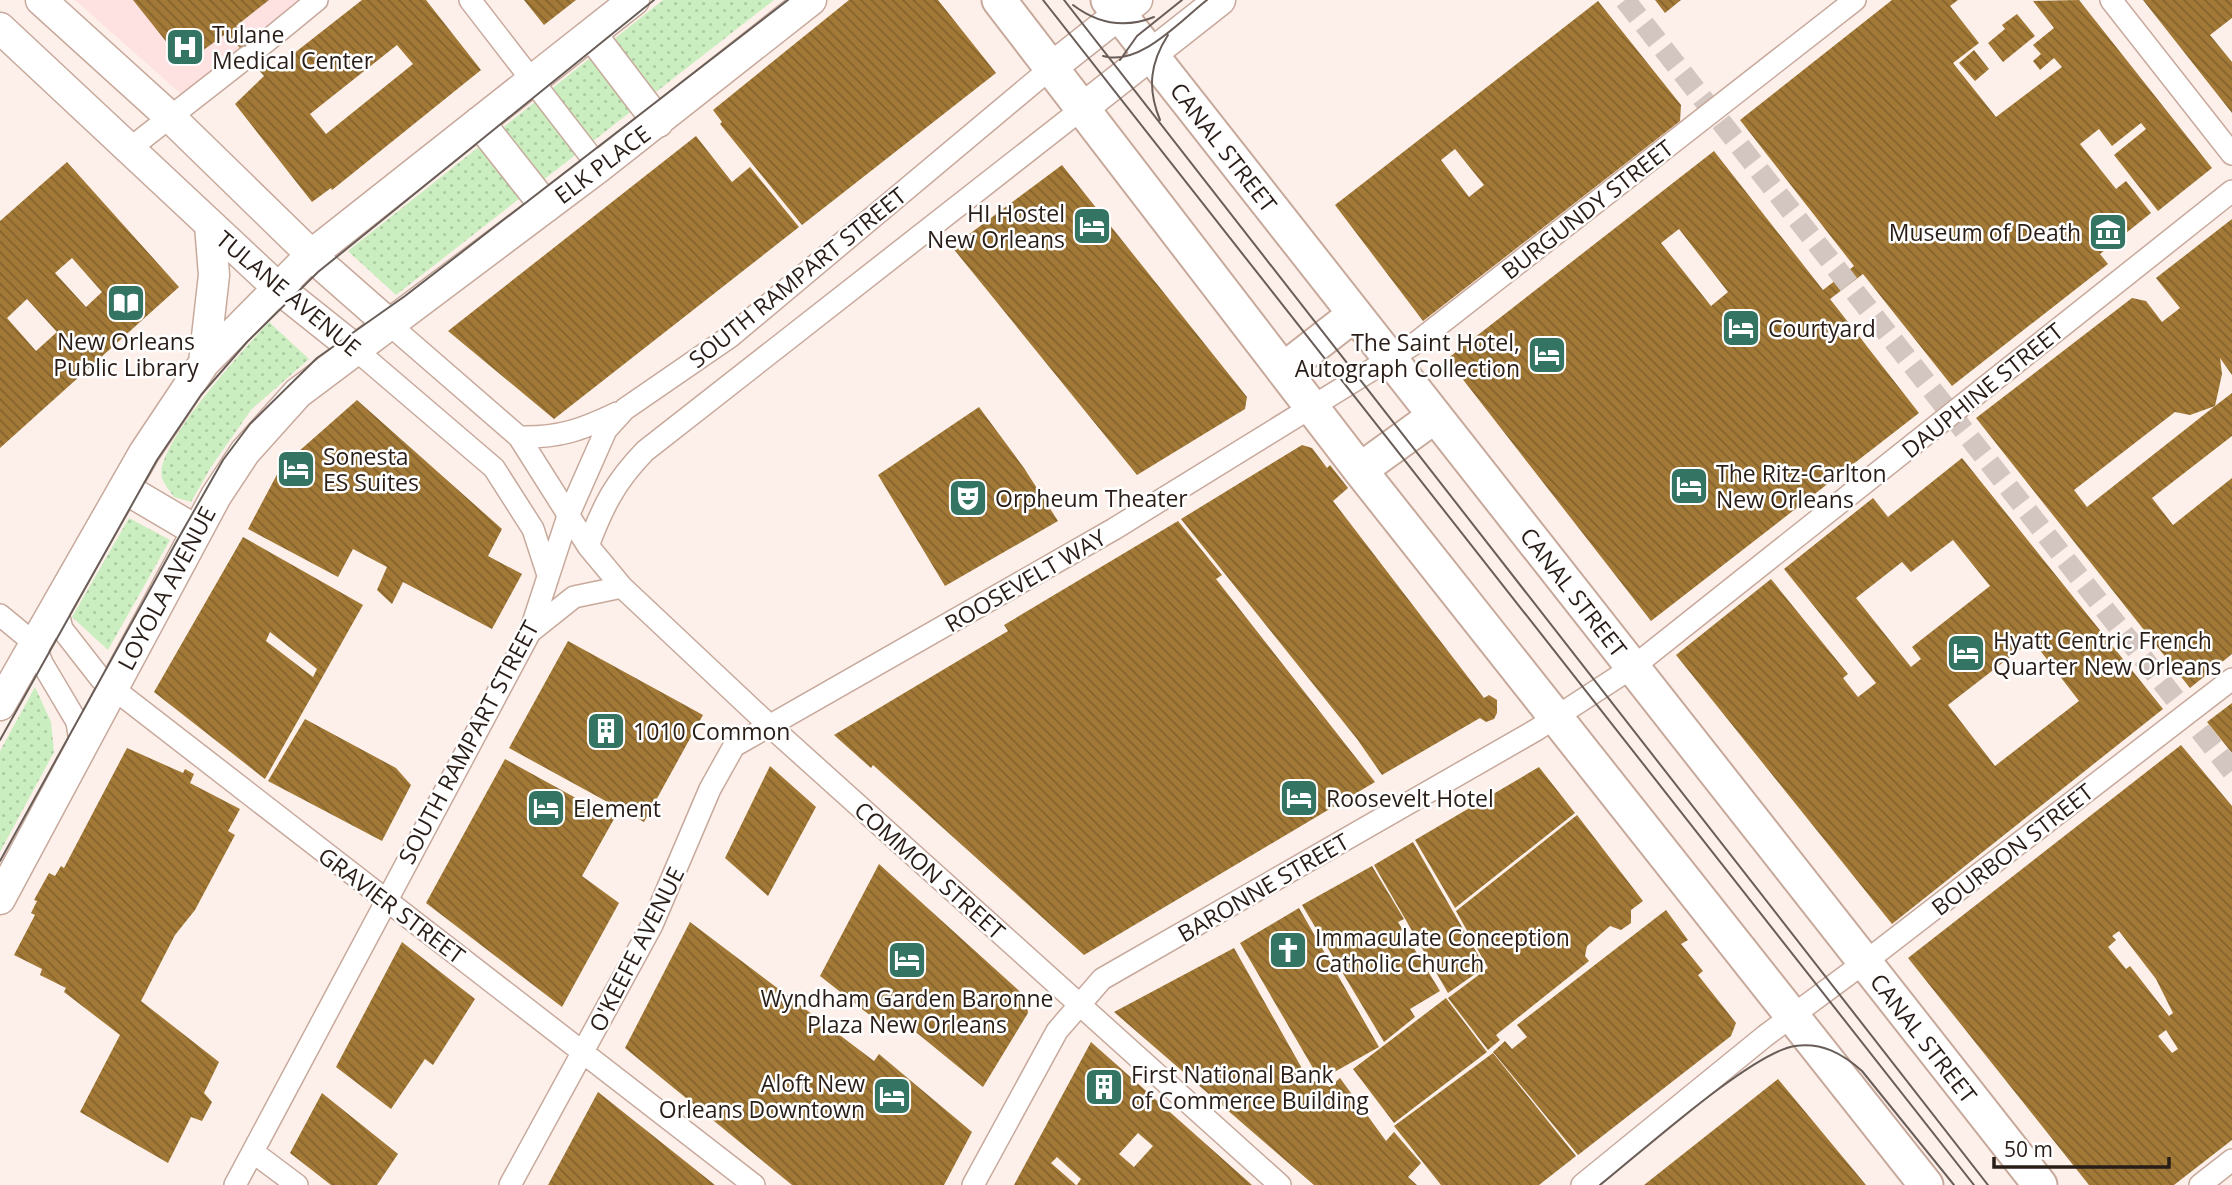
<svg xmlns="http://www.w3.org/2000/svg" width="2232" height="1185" viewBox="0 0 2232 1185" font-family="'Open Sans',sans-serif">
	<style>
		.medical { fill: #fde2e1 }
		.grass { fill: url(#grass-dots) }
		.building { fill: url(#building-back-hatch); fill-rule: evenodd }
		.lines { fill: none; stroke-linecap: round; stroke-linejoin: round }
		.street-tunnel { stroke: #d3c6c0; stroke-width: 21; stroke-dasharray: 21 10; stroke-linecap: butt }
		.street-casing { stroke: #c7a99c; stroke-width: 24 }
		.secondary-casing { stroke: #c7a99c; stroke-width: 33 }
		.primary-casing { stroke: #c7a99c; stroke-width: 37 }
		.street { stroke: #fff; stroke-width: 21 }
		.secondary { stroke: #fff; stroke-width: 30 }
		.primary { stroke: #fff; stroke-width: 33 }
		.tram { stroke: #695d58; stroke-width: 2 }
		.labels { text-anchor: middle; dominant-baseline: central; stroke-width: 5; stroke-linejoin: round; paint-order: stroke }
		.poi-label { font-size: 23px; fill: #291d18; stroke: #fff; text-anchor: start }
		.street-label { font-size: 23px; fill: #291d18; stroke: #fff }
	</style>
	<defs>
		<pattern id="grass-dots" width="8" height="8" patternUnits="userSpaceOnUse" patternTransform="scale(1.75)"><rect width="8" height="8" fill="#caeebf"/><path d="M2 2h.1M6 6h.1" fill="none" stroke="#aecca3" stroke-width="1.8" stroke-linecap="round"/></pattern>
		<pattern id="building-back-hatch" width="6" height="6" patternUnits="userSpaceOnUse" patternTransform="scale(1.75)"><rect width="6" height="6" fill="#a27936"/><path d="M-1 5l2 2M0 0l6 6M5-1l2 2" fill="none" stroke="#84632d"/></pattern>
	</defs>
	<rect width="100%" height="100%" fill="#fdf0ea"/>
	<path class="medical" d="M 75,0 L 301,0 L 181,94 Z"/>
	<path class="grass" d="M 663,0 L 774,0 L 396,295 L 348,251 Z
		M 269,322 L 309,359 L 251,410 L 211,467 L 191,502 L 174,497 C 170,491 164,484 162,478 C 153,447 246,347 269,322 Z
		M 129,518 L 170,540 L 108,650 L 72,617 Z
		M 35,687 L 51,722 L 54,752 L 0,852 L 0,751 Z"/>
	<path class="building" d="M 133,0 L 269,0 L 236,26 L 274,69 L 362,0 L 426,0 L 481,70 L 332,190 L 331,188 L 312,202 L 235,104 L 264,76 L 227,33 L 184,64 ZM 397,45 L 413,64 L 326,134 L 310,114 Z
		M 524,0 L 576,0 L 544,25 Z
		M 849,0 L 938,0 L 996,73 L 802,225 L 720,124 L 722,122 L 713,110 Z
		M 1655,0 L 1681,0 L 1665,13 Z
		M 1892,0 L 1958,0 L 1950,6 L 1979,43 L 1953,63 L 1996,117 L 2062,67 L 2054,58 L 2040,70 L 2033,61 L 2041,54 L 2033,45 L 2054,28 L 2033,1 L 2079,0 L 2212,168 L 2158,211 L 2114,155 L 2146,129 L 2141,123 L 2112,146 L 2099,129 L 2080,144 L 2116,189 L 2126,181 L 2151,213 L 2100,254 L 2108,264 L 1952,386 L 1863,274 L 1830,299 L 1919,413 L 1651,621 L 1447,359 L 1714,151 L 1823,290 L 1854,266 L 1740,120 ZM 1679,229 L 1728,292 L 1711,306 L 1661,243 Z
		M 2143,0 L 2232,0 L 2232,18 L 2210,35 L 2232,62 L 2232,113 Z
		M 1598,1 L 1681,105 L 1680,121 L 1423,321 L 1335,205 ZM 1455,149 L 1484,185 L 1469,197 L 1441,160 Z
		M 2017,14 L 2035,36 L 2003,62 L 1988,43 L 2005,29 L 2002,25 Z
		M 1974,50 L 1989,69 L 1975,81 L 1959,63 Z
		M 696,136 L 732,182 L 750,167 L 799,227 L 554,419 L 448,331 Z
		M 67,162 L 179,287 L 0,448 L 0,221 ZM 72,258 L 102,292 L 86,307 L 55,273 ZM 27,299 L 57,332 L 36,351 L 7,318 Z
		M 1062,165 L 1247,397 L 1245,409 L 1137,475 L 952,247 Z
		M 2232,219 L 2232,375 L 2220,358 L 2222,374 L 2215,406 L 2190,415 L 2175,412 L 2074,490 L 2087,507 L 2215,406 L 2232,393 L 2232,436 L 2152,498 L 2173,525 L 2232,478 L 2232,654 L 2190,688 L 1976,418 L 2132,298 L 2146,301 L 2162,322 L 2180,308 L 2156,278 Z
		M 357,400 L 502,529 L 488,556 L 522,574 L 492,629 L 403,582 L 392,604 L 377,590 L 387,567 L 353,549 L 338,577 L 248,529 L 281,467 Z
		M 979,407 L 1024,468 L 1058,521 L 945,586 L 878,475 Z
		M 1302,445 L 1312,448 L 1327,468 L 1330,465 L 1348,488 L 1333,501 L 1484,698 L 1489,695 L 1497,700 L 1497,713 L 1494,719 L 1486,722 L 1480,718 L 1382,775 L 1357,739 L 1181,519 Z
		M 1962,458 L 2163,709 L 1892,924 L 1676,655 L 1771,579 L 1848,674 L 1843,678 L 1858,697 L 1876,683 L 1784,569 L 1873,498 L 1888,517 ZM 1953,540 L 1990,586 L 1912,647 L 1921,659 L 1911,667 L 1856,598 L 1902,562 L 1911,572 ZM 2032,640 L 2079,701 L 1995,766 L 1948,705 Z
		M 1178,521 L 1222,575 L 1216,579 L 1375,782 L 1084,955 L 873,765 L 871,768 L 834,735 L 1008,631 L 1004,625 Z
		M 243,537 L 363,605 L 265,779 L 154,692 ZM 270,632 L 317,669 L 313,677 L 266,641 Z
		M 568,641 L 703,715 L 644,822 L 509,748 Z
		M 2232,703 L 2232,753 L 2207,722 Z
		M 305,719 L 396,768 L 411,785 L 382,841 L 268,781 Z
		M 2181,745 L 2232,806 L 2232,1140 L 2174,1185 L 2089,1185 L 1908,958 ZM 2119,931 L 2156,979 L 2173,1013 L 2169,1016 L 2130,966 L 2126,969 L 2108,947 L 2116,940 L 2112,936 ZM 2166,1030 L 2178,1049 L 2172,1053 L 2158,1036 Z
		M 127,748 L 183,773 L 185,769 L 194,774 L 190,783 L 240,809 L 228,831 L 235,835 L 195,910 L 175,935 L 141,1001 L 219,1062 L 204,1093 L 212,1102 L 202,1121 L 191,1117 L 168,1163 L 80,1112 L 120,1035 L 64,992 L 66,988 L 40,975 L 42,969 L 14,955 L 35,915 L 31,913 L 37,901 L 34,900 L 49,873 L 55,876 L 61,866 L 64,868 Z
		M 505,759 L 614,819 L 582,876 L 619,903 L 562,1007 L 426,903 Z
		M 770,766 L 816,807 L 768,896 L 725,858 Z
		M 1539,767 L 1575,813 L 1455,908 L 1415,840 Z
		M 1577,815 L 1643,901 L 1631,910 L 1631,923 L 1621,930 L 1610,926 L 1587,946 L 1585,956 L 1589,961 L 1496,1035 L 1500,1040 L 1488,1050 L 1448,998 L 1488,968 L 1456,911 Z
		M 1413,842 L 1485,967 L 1448,993 L 1374,865 Z
		M 879,864 L 1026,997 L 1028,1013 L 983,1087 L 901,1020 L 890,1031 L 820,976 Z
		M 1372,866 L 1404,919 L 1398,922 L 1440,991 L 1410,1009 L 1415,1017 L 1384,1042 L 1302,905 Z
		M 1299,908 L 1379,1047 L 1320,1080 L 1240,943 Z
		M 1666,910 L 1688,940 L 1681,944 L 1703,971 L 1698,975 L 1736,1023 L 1731,1036 L 1578,1155 L 1493,1052 L 1505,1041 L 1512,1049 L 1527,1037 L 1517,1025 Z
		M 690,922 L 874,1061 L 879,1054 L 972,1132 L 944,1185 L 792,1185 L 625,1048 Z
		M 402,942 L 475,999 L 433,1065 L 425,1059 L 391,1109 L 336,1067 Z
		M 1234,948 L 1308,1079 L 1330,1087 L 1340,1078 L 1386,1141 L 1394,1132 L 1421,1163 L 1408,1177 L 1417,1185 L 1314,1185 L 1114,1012 Z
		M 1446,998 L 1487,1052 L 1394,1123 L 1353,1069 Z
		M 1091,1042 L 1252,1185 L 1077,1185 L 1081,1179 L 1057,1157 L 1051,1163 L 1076,1185 L 1014,1185 ZM 1138,1133 L 1153,1146 L 1134,1167 L 1119,1154 Z
		M 1493,1053 L 1576,1156 L 1539,1185 L 1441,1185 L 1394,1126 Z
		M 1778,1079 L 1866,1185 L 1644,1185 Z
		M 598,1092 L 715,1185 L 548,1185 Z
		M 322,1093 L 398,1154 L 377,1185 L 331,1185 L 290,1153 Z"/>
	<g class="lines">
		<path class="street-tunnel" d="M 1625,0 L 2232,771"/>
		<g class="street-casing">
			<path id="street" d="M 470,0 L 599,167
				M 2111,0 L 2232,154
				M 256,50 L 317,0
				M 128,150 L 247,57
				M 390,325 L 519,437 L 588,546 L 622,587 L 770,726 L 1280,1185
				M 356,350 L 494,468 L 533,529 L 548,575
				M 519,437 C 559,438 581,430 617,413
				M 588,546 C 603,506 615,482 645,451 L 1083,108
				M 56,605 L 62,629 L 101,679 L 754,1185
				M 0,615 L 34,643 L 42,663 L 77,722 L 81,748
				M 530,632 L 574,597 L 622,587
				M 253,1152 L 297,1185
				M 235,1185 L 530,632 L 568,516 L 606,430 L 625,409 L 731,336 L 1051,68
				M 510,1185 L 652,925 L 710,789 L 734,746 L 1114,529 L 1417,342 L 1855,0
				M 973,1185 L 1057,1031 L 1102,979 L 1536,730 L 1633,667 L 2232,191
				M 1582,1185 L 1765,1036 L 1865,962 L 2232,679
				M 2200,1185 L 2232,1160"/>
		</g>
		<g class="secondary-casing">
			<path id="secondary" d="M 41,0 L 170,117 L 324,267 L 390,325
				M 0,28 L 277,287 L 356,350
				M 591,34 L 658,122
				M 1051,68 L 1137,0
				M 1083,108 L 1220,0
				M 479,122 L 546,207
				M 204,363 L 214,275 L 210,225
				M 124,488 L 197,531
				M 0,705 L 144,453 L 204,363 L 311,255 L 634,0
				M 0,899 L 216,496 L 245,452 L 298,393 L 599,167 L 811,0"/>
		</g>
		<g class="primary-casing">
			<path id="primary" d="M 999,0 L 1360,470 L 1926,1185
				M 1108,0 L 2040,1185
				M 1283,370 L 1355,314
				M 1360,470 L 1435,416"/>
		</g>
		<use href="#street" class="street"/>
		<use href="#secondary" class="secondary"/>
		<use href="#primary" class="primary"/>
		<path class="tram" d="M 1043,0 L 1974,1185
			M 1064,0 L 1988,1185
			M 1073,5 C 1098,24 1124,29 1154,17
			M 1103,56 C 1140,67 1181,20 1207,0
			M 1120,60 L 1137,36 L 1182,0
			M 1160,120 C 1147,88 1150,63 1168,35
			M 0,740 L 157,460 L 201,395 L 247,342 L 318,272 L 654,0
			M 0,861 L 178,539 L 223,460 L 250,424 L 317,358 L 405,296 L 788,0
			M 1600,1185 C 1639,1154 1752,1052 1795,1046 C 1822,1042 1843,1054 1862,1071 L 1954,1185"/>
	</g>
	<defs>
		<g id="hospital-square" transform="scale(2.0125)"><rect x="-9" y="-9" width="18" height="18" rx="4" fill="#337463" stroke="#fff"/><path d="M-5-5h3v3.5h4V-5h3V5h-3V1.5h-4V5h-3Z" fill="#fff"/></g>
		<g id="hotel-square" transform="scale(2.0125)"><rect x="-9" y="-9" width="18" height="18" rx="4" fill="#337463" stroke="#fff"/><path d="M-6-4.5h1.5V1H6V5H4.5V3h-9V5H-6ZM-4 0a1.8 1.8 0 1 1 3.6 0ZM.5 0V-2.5h3Q6-2.5 6 0Z" fill="#fff"/></g>
		<g id="museum-square" transform="scale(2.0125)"><rect x="-9" y="-9" width="18" height="18" rx="4" fill="#337463" stroke="#fff"/><path d="M0-6L6-3V-2H-6V-3ZM-5-1h2V3h-2ZM-1-1h2V3h-2ZM3-1h2V3H3ZM-6 4H6V6H-6Z" fill="#fff"/></g>
		<g id="library-square" transform="scale(2.0125)"><rect x="-9" y="-9" width="18" height="18" rx="4" fill="#337463" stroke="#fff"/><path d="M-6-4Q-3-5.5-.7-3.5V5Q-3 3-6 4ZM6-4Q3-5.5 .7-3.5V5Q3 3 6 4Z" fill="#fff"/></g>
		<g id="theatre-square" transform="scale(2.0125)"><rect x="-9" y="-9" width="18" height="18" rx="4" fill="#337463" stroke="#fff"/><path d="M-5-5.5Q0-4 5-5.5V0Q5 5 0 6Q-5 5-5 0ZM-3.3-2.5H-1v1.5H-3.3ZM1-2.5H3.3v1.5H1ZM-2.8 1Q0 5.5 2.8 1Z" fill="#fff"/></g>
		<g id="building-square" transform="scale(2.0125)"><rect x="-9" y="-9" width="18" height="18" rx="4" fill="#337463" stroke="#fff"/><path d="M-4-6H4V6H1V3H-1V6H-4ZM-2.5-4.3h1.7v1.8h-1.7ZM.8-4.3h1.7v1.8H.8ZM-2.5-1h1.7V.8h-1.7ZM.8-1h1.7V.8H.8Z" fill="#fff"/></g>
		<g id="church-square" transform="scale(2.0125)"><rect x="-9" y="-9" width="18" height="18" rx="4" fill="#337463" stroke="#fff"/><path d="M-1.2-6h2.4v3.5h3.3v2.4h-3.3V6h-2.4V-.1h-3.3v-2.4h3.3Z" fill="#fff"/></g>
	</defs>
	<g fill-rule="evenodd">
		<use href="#hospital-square" x="185" y="47"/>
		<use href="#hotel-square" x="1092" y="226"/>
		<use href="#museum-square" x="2108" y="232"/>
		<use href="#library-square" x="126" y="303"/>
		<use href="#hotel-square" x="1741" y="328"/>
		<use href="#hotel-square" x="1547" y="355"/>
		<use href="#hotel-square" x="296" y="469"/>
		<use href="#hotel-square" x="1689" y="486"/>
		<use href="#theatre-square" x="968" y="498"/>
		<use href="#hotel-square" x="1966" y="653"/>
		<use href="#building-square" x="606" y="731"/>
		<use href="#hotel-square" x="1299" y="798"/>
		<use href="#hotel-square" x="546" y="808"/>
		<use href="#church-square" x="1288" y="950"/>
		<use href="#hotel-square" x="907" y="960"/>
		<use href="#building-square" x="1104" y="1087"/>
		<use href="#hotel-square" x="892" y="1096"/>
	</g>
	<g class="labels">
		<g class="poi-label">
			<text x="212" y="34">Tulane<tspan x="212" dy="26">Medical Center</tspan></text>
			<text x="1065" y="213" text-anchor="end">HI Hostel<tspan x="1065" dy="26">New Orleans</tspan></text>
			<text x="2081" y="232" text-anchor="end">Museum of Death</text>
			<text x="1768" y="328">Courtyard</text>
			<text x="126" y="341" text-anchor="middle">New Orleans<tspan x="126" dy="26">Public Library</tspan></text>
			<text x="1520" y="342" text-anchor="end">The Saint Hotel,<tspan x="1520" dy="26">Autograph Collection</tspan></text>
			<text x="323" y="456">Sonesta<tspan x="323" dy="26">ES Suites</tspan></text>
			<text x="1716" y="473">The Ritz-Carlton<tspan x="1716" dy="26">New Orleans</tspan></text>
			<text x="995" y="498">Orpheum Theater</text>
			<text x="1993" y="640">Hyatt Centric French<tspan x="1993" dy="26">Quarter New Orleans</tspan></text>
			<text x="633" y="731">1010 Common</text>
			<text x="1326" y="798">Roosevelt Hotel</text>
			<text x="573" y="808">Element</text>
			<text x="1315" y="937">Immaculate Conception<tspan x="1315" dy="26">Catholic Church</tspan></text>
			<text x="907" y="998" text-anchor="middle">Wyndham Garden Baronne<tspan x="907" dy="26">Plaza New Orleans</tspan></text>
			<text x="1131" y="1074">First National Bank<tspan x="1131" dy="26">of Commerce Building</tspan></text>
			<text x="865" y="1083" text-anchor="end">Aloft New<tspan x="865" dy="26">Orleans Downtown</tspan></text>
		</g>
		<g class="street-label">
			<text transform="translate(1224 147) rotate(52)">CANAL STREET</text>
			<text transform="translate(602 164) rotate(-37)">ELK PLACE</text>
			<text transform="translate(1587 209) rotate(-38)">BURGUNDY STREET</text>
			<text transform="translate(797 277) rotate(-39)">SOUTH RAMPART STREET</text>
			<text transform="translate(289 293) rotate(40)">TULANE AVENUE</text>
			<text transform="translate(1982 390) rotate(-39)">DAUPHINE STREET</text>
			<text transform="translate(1025 580) rotate(-30)">ROOSEVELT WAY</text>
			<text transform="translate(166 588) rotate(-62)">LOYOLA AVENUE</text>
			<text transform="translate(1574 592) rotate(52)">CANAL STREET</text>
			<text transform="translate(468 742) rotate(-62)">SOUTH RAMPART STREET</text>
			<text transform="translate(2012 849) rotate(-38)">BOURBON STREET</text>
			<text transform="translate(930 870) rotate(42)">COMMON STREET</text>
			<text transform="translate(1263 887) rotate(-30)">BARONNE STREET</text>
			<text transform="translate(392 905) rotate(37)">GRAVIER STREET</text>
			<text transform="translate(636 949) rotate(-63)">O'KEEFE AVENUE</text>
			<text transform="translate(1924 1038) rotate(52)">CANAL STREET</text>
		</g>
	</g>
	<path d="M1994 1157v10h175v-10" fill="none" stroke="#291d18" stroke-width="3.5"/>
	<text x="2004" y="1157" font-size="21" fill="#291d18" stroke="#ffffff" stroke-width="5" paint-order="stroke">50 m</text>
</svg>
